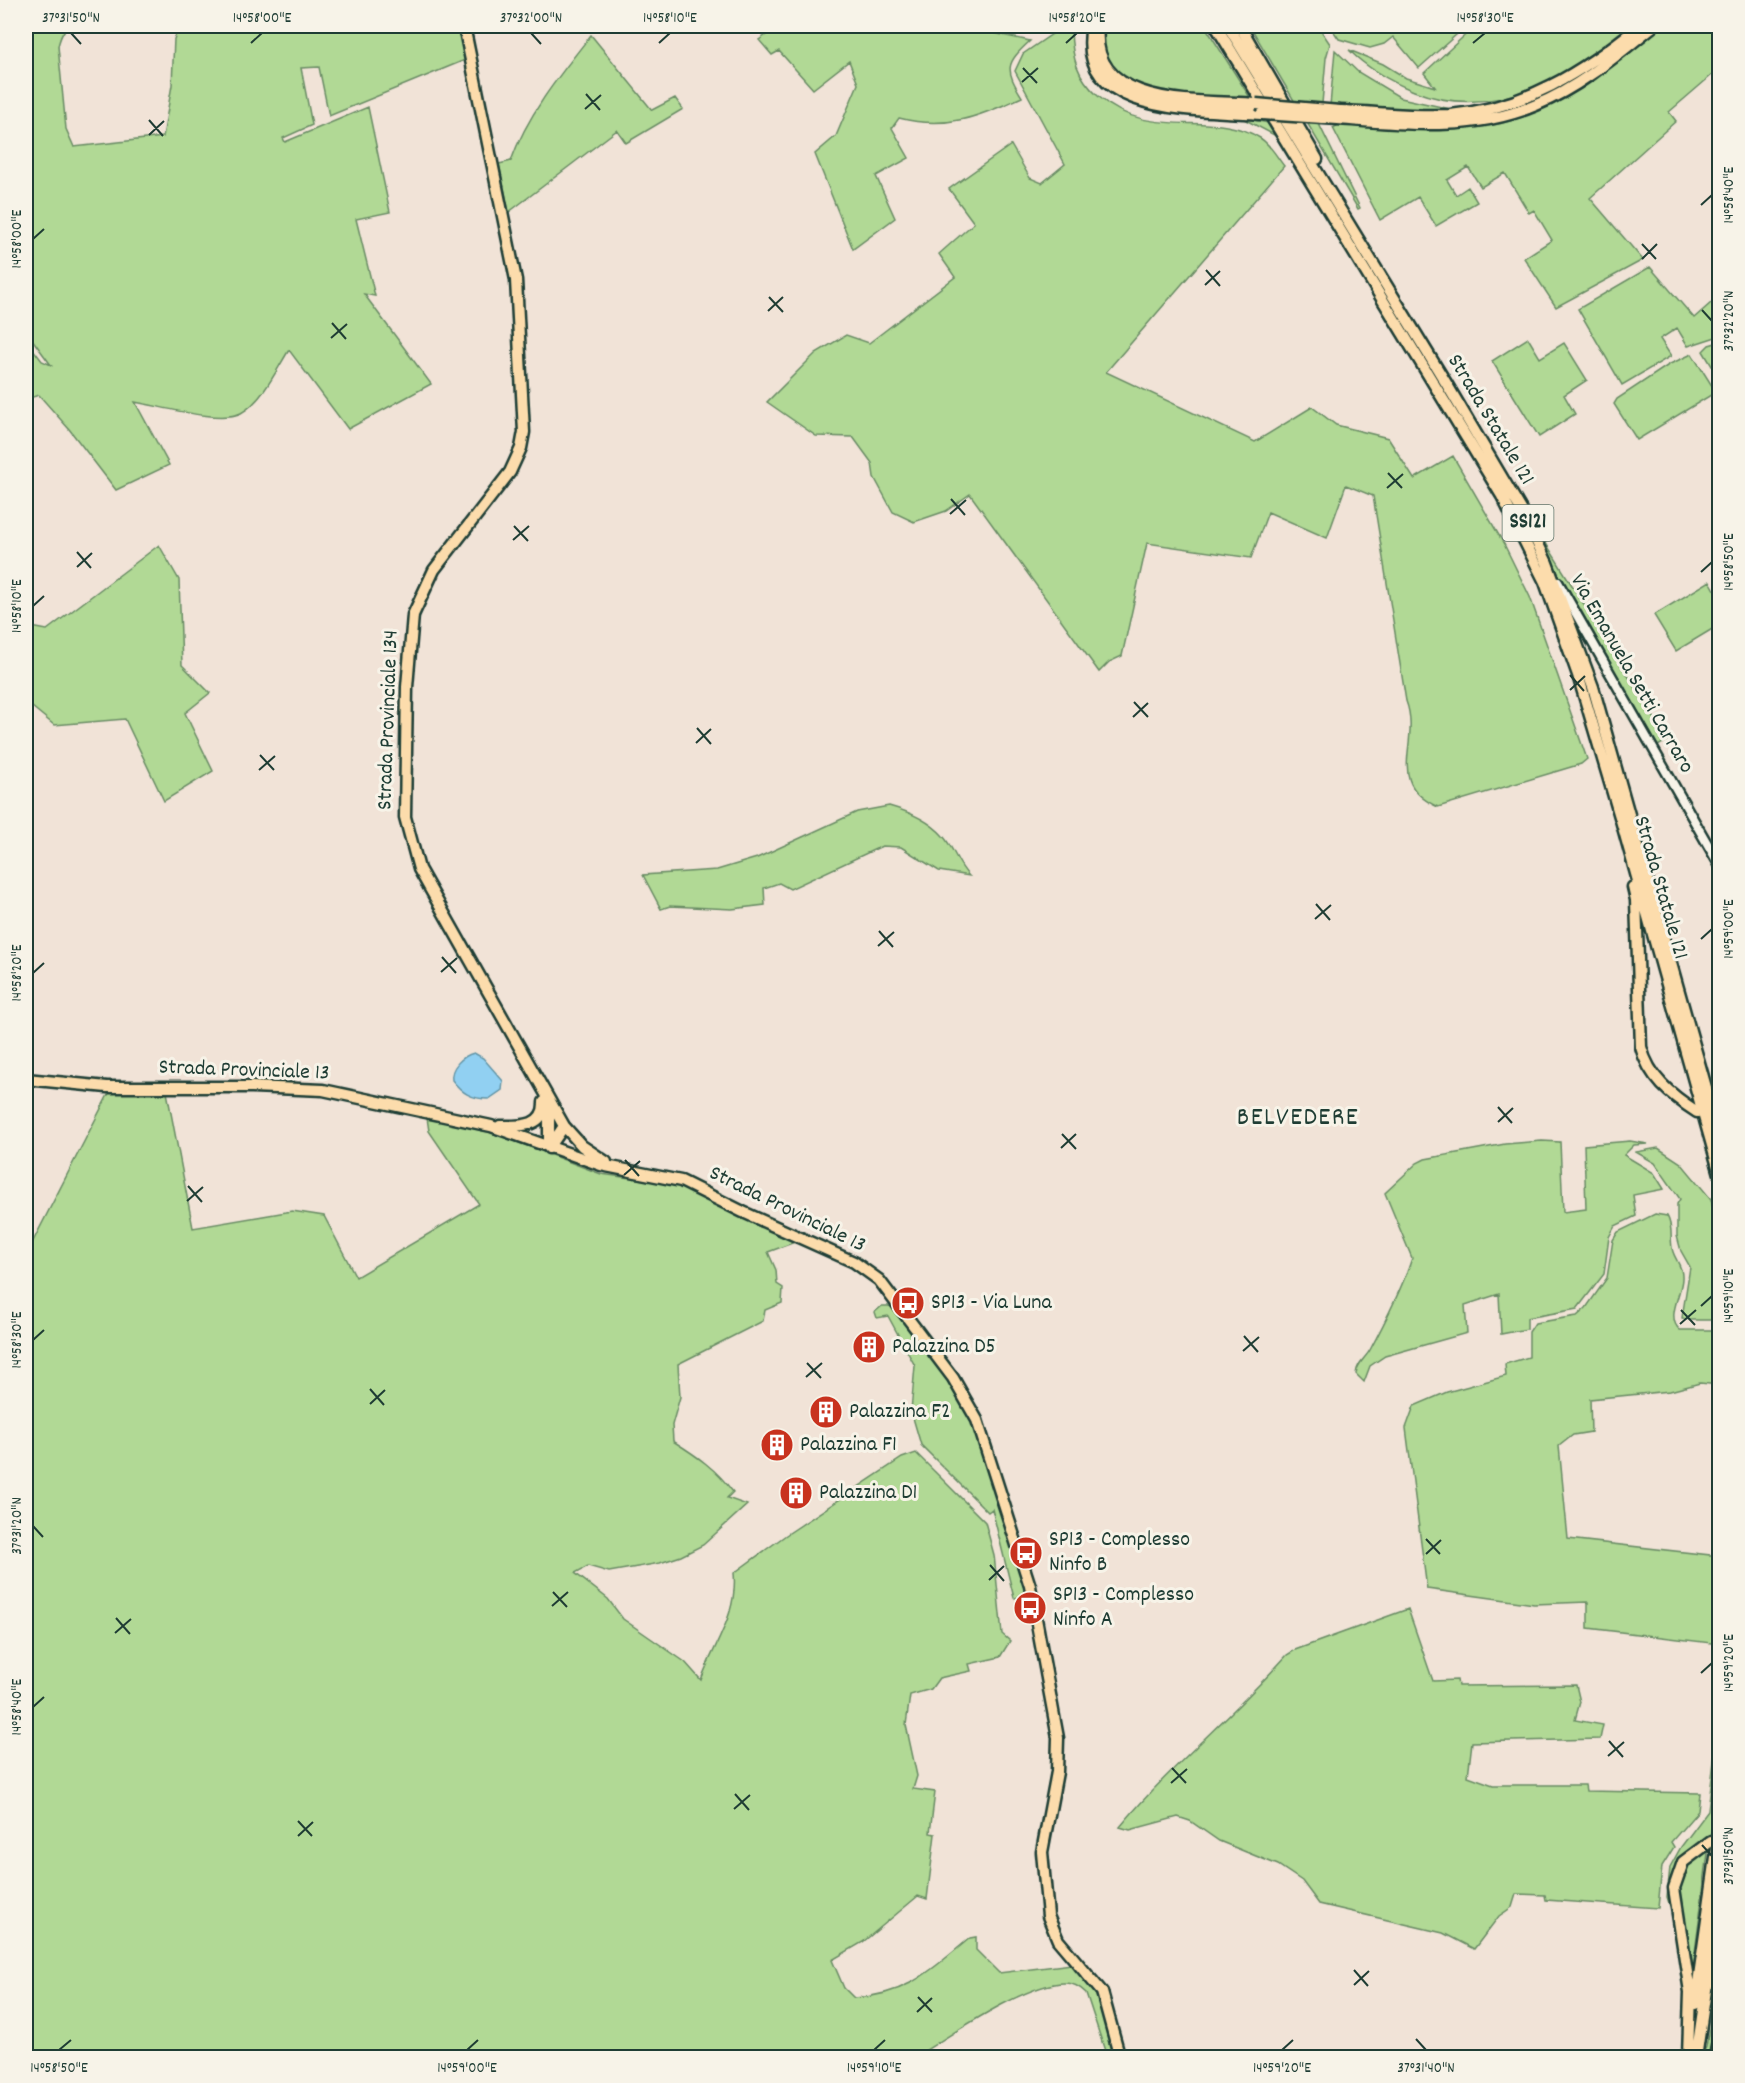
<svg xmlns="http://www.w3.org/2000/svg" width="1745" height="2083" viewBox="0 0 1745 2083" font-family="Dekko,sans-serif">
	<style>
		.green { fill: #b1d995; stroke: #688b64; stroke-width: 1.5 }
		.water { fill: #91d0f2; stroke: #6395a6; stroke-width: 1.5 }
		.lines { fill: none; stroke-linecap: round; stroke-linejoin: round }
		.minor-casing { stroke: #1f3d34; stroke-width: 13 }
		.major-casing { stroke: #1f3d34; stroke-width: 15 }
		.minor { stroke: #f7f3e8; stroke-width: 8 }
		.major { stroke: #fcdcac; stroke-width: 10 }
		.major-bridge-casing { stroke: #1f3d34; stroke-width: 15; stroke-linecap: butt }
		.major-bridge { stroke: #fcdcac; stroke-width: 10 }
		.ticks { fill: none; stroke: #1f3d34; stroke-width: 2 }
		.labels { text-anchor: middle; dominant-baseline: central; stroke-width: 6; stroke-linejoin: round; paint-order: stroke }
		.shield { fill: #f7f3e8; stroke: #60746a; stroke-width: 1.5 }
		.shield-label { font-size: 21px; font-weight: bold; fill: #1f3d34 }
		.street-label { font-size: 22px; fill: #1f3d34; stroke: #f7f3e8 }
		.poi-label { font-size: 22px; fill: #1f3d34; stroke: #f7f3e8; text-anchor: start }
		.quarter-label { font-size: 26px; letter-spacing: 1.5px; fill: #1f3d34; stroke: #f7f3e8 }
		.neatline { fill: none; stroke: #1f3d34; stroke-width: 2 }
		.ticks-label { font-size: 15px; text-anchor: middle; fill: #1f3d34 }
	</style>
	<rect width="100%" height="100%" fill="#f1e3d7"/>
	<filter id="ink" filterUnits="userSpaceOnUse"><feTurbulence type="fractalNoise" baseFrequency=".0167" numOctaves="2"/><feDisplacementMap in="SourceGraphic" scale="12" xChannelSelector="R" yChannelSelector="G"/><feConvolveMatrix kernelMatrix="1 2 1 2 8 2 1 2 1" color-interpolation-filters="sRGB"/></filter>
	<g filter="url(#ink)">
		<path class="green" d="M 26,26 L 71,26 C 63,28 60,38 58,46 L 66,129 L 74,147 L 163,137 L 172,85 L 174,39 L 180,26 L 458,26 L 465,60 L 329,116 L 319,67 L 301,68 L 312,125 L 283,138 L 285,142 L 368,107 L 390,212 L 356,219 L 375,296 L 364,294 L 431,384 L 348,429 L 289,350 C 277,369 262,402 241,413 C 219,424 160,406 135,402 L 169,465 L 116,490 L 69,429 L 39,395 L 26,399 L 26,340 L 42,361 L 51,365 L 26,331 Z
			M 779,26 L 961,26 L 1030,41 C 1005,64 1005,69 1022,97 C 979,117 946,130 899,118 L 892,128 L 909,158 L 876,176 L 895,218 L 853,249 L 815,154 L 836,136 L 858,84 L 849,61 L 813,89 L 779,51 L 772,55 L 759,40 Z
			M 1064,26 L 1071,30 C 1072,58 1077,77 1098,96 C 1151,143 1212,108 1260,138 C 1270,144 1277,157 1284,166 L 1106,372 L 1255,442 L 1312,407 L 1336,425 L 1388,438 L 1414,479 L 1453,456 L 1504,544 L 1530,597 L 1587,759 L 1581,764 L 1438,807 C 1383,782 1422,743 1406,701 L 1373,496 L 1346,485 L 1327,538 L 1268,512 L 1251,558 L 1147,543 L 1122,656 L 1109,662 L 1099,672 L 970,494 L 946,511 L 914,522 L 893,512 L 874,477 L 872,463 L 853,437 L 816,436 L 767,402 L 816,353 L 846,335 L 869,343 L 955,277 L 939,254 L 974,223 L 949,189 L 1011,145 L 1030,178 L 1042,183 L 1065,164 L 1015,71 L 1023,54 Z
			M 1102,26 L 1205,26 L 1251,99 C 1214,96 1121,99 1105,58 C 1102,49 1103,35 1102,26 Z
			M 1250,26 L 1318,26 L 1330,44 L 1326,58 L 1320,126 L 1360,208 L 1358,209 Z
			M 1330,26 L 1466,26 L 1419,68 L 1393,37 L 1384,44 L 1370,48 L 1339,39 Z
			M 1475,26 L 1632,26 C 1568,74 1497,124 1414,91 C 1389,81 1368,69 1349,50 L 1383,64 L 1406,78 L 1435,87 L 1424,73 Z
			M 1660,26 L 1719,26 L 1719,69 L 1669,112 L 1676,121 L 1590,198 L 1643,260 L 1556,307 L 1524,258 L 1552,240 L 1534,210 L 1529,213 L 1505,173 L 1481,187 L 1468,167 L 1447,180 L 1456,195 L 1468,187 L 1477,202 L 1436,226 L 1418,197 L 1380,220 L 1333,128 L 1338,125 C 1394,129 1456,137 1510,121 C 1568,104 1614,62 1660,26 Z
			M 591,35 L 652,110 L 675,98 L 683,109 L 626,143 L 617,130 L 509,212 L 499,164 L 511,161 C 527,115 561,73 591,35 Z
			M 1335,50 L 1358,72 L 1401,98 L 1455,110 L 1330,106 Z
			M 1242,118 L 1269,123 L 1276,136 Z
			M 1650,267 L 1694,318 L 1719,296 L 1719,336 L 1688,346 L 1677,328 L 1660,339 L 1671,356 L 1622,385 L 1578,309 Z
			M 1528,338 L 1540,358 L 1564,343 L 1587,380 L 1564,395 L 1575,414 L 1539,437 L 1492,361 Z
			M 1719,342 L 1719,367 L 1715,371 L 1703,351 L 1709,345 Z
			M 1692,354 L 1716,392 L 1637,440 L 1614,404 L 1617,399 L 1670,364 Z
			M 1534,524 L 1668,740 L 1658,746 L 1564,585 Z
			M 159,545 L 179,580 L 182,665 L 210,693 L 185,713 L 213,771 L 164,801 L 125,719 L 54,725 L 26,702 L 26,626 L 47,630 Z
			M 1710,581 L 1719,597 L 1719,625 L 1676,651 L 1654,615 Z
			M 889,806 C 910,812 929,820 943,836 C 954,848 957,864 969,876 L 939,871 L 901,847 L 882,846 L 790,889 L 779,883 L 764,888 L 765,905 L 732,909 L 670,906 L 661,909 L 643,875 L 717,870 L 757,858 L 857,812 Z
			M 110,1091 L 167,1092 L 193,1228 L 292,1211 L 324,1216 L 356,1277 L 479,1204 L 429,1131 L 427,1118 L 493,1133 L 601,1174 L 674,1184 L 798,1241 L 768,1252 L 776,1270 L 777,1284 L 783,1288 L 782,1303 L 765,1310 L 763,1321 L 678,1364 L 680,1397 L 672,1425 L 673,1441 C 697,1456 716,1469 733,1492 L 727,1498 L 747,1505 L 703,1545 L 681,1556 L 660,1563 L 609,1572 L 588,1566 L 575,1573 L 608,1599 L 623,1619 L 685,1662 L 701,1680 C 714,1644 738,1614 734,1573 L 786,1535 L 902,1458 L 916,1453 L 985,1522 L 994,1555 L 1002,1634 L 1010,1641 L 1000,1657 L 969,1664 L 971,1671 L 939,1678 L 931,1689 L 910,1695 L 906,1725 L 917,1776 L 913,1789 L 935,1792 L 930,1833 L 935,1834 L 927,1899 L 918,1896 L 863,1942 L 832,1960 L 844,1988 L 854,1998 C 908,1995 931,1970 970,1938 L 976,1937 L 976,1950 L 999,1973 L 1072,1964 C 1103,1996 1105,2016 1116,2057 L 1107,2057 L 1086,1993 C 1080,1987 1074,1983 1065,1983 C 1027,1982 948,2037 915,2057 L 26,2057 L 26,1255 Z
			M 1542,1141 L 1560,1142 L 1563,1212 L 1586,1209 L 1584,1145 L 1630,1141 L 1648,1144 L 1634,1145 L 1624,1155 L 1654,1173 L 1664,1189 L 1633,1195 L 1636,1216 L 1615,1226 L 1609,1237 L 1604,1274 L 1577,1309 L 1527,1318 L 1527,1329 L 1501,1334 L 1499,1294 L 1465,1305 L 1467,1333 L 1385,1356 L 1370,1366 L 1364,1382 L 1356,1374 C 1357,1363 1365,1359 1370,1350 C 1386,1320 1402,1289 1412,1258 L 1385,1193 L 1417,1163 L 1425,1159 L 1505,1144 Z
			M 1658,1148 L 1681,1163 L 1711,1199 L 1719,1238 L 1719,1320 L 1690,1320 L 1682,1318 L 1690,1267 L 1681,1251 L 1677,1236 L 1677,1204 L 1680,1199 L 1655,1163 L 1636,1152 Z
			M 1655,1214 L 1667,1216 C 1674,1227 1669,1240 1673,1252 C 1676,1261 1683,1267 1682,1278 C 1682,1294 1665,1317 1680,1330 L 1719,1330 L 1719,1385 L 1700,1383 L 1670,1391 L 1590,1399 L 1591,1432 L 1573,1435 L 1559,1446 L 1568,1539 L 1719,1556 L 1719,1644 L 1588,1628 L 1588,1602 L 1534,1604 L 1427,1589 L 1406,1428 L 1414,1406 L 1447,1392 L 1506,1376 L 1505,1364 L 1529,1357 L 1529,1332 L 1535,1323 L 1577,1316 L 1586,1308 L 1607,1278 L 1613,1240 L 1618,1232 Z
			M 882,1306 L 894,1306 L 950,1382 L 973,1425 L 1026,1591 L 1022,1597 L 1014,1598 L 992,1509 L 988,1512 L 921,1445 L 911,1411 L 915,1366 L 888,1316 L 877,1318 L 875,1312 Z
			M 1408,1609 L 1433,1681 L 1457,1680 L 1458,1686 L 1576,1685 L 1580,1702 L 1575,1720 L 1603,1725 L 1600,1739 L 1472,1742 L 1468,1776 L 1493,1785 L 1585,1785 L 1586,1791 L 1700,1793 L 1698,1811 L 1671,1842 L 1674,1847 L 1662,1866 L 1658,1908 L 1546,1900 L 1545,1895 L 1516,1894 L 1512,1907 L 1499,1916 L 1474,1949 L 1443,1933 L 1319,1904 L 1302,1881 L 1278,1865 L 1219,1841 L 1190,1821 L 1178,1817 L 1130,1830 L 1120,1827 C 1171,1765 1234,1715 1287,1655 L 1295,1650 Z
			M 1719,1719 L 1715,1765 L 1719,1785 L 1710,1837 C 1667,1862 1670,1880 1676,1925 L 1667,1897 L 1670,1867 L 1681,1847 L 1708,1811 Z
			M 1709,1845 L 1691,1983 L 1677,1890 L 1685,1865 Z
			M 1719,1972 L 1709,2057 L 1701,2058 L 1706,2047 Z"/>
		<path class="water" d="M 474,1053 L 483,1058 L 503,1081 L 502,1090 L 489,1099 C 471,1099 462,1093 452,1080 C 450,1068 462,1056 474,1053 Z"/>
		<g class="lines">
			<g class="minor-casing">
				<path id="minor" d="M 1558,582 L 1720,866
					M 1714,2058 L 1720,2022"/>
			</g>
			<g class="major-casing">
				<path id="major" d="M 464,26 L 516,280 L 524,432 L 521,448 L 510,472 L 434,570 L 413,615 L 407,687 L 405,817 L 419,869 L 564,1126 L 582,1146 L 606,1162
					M 1092,26 C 1074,118 1203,109 1262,114
					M 1216,26 L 1502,496 L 1545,582 L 1578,675 L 1621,820 L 1720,1174
					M 1228,26 L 1446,383 L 1523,513 L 1547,563 L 1593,687 L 1720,1137
					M 1240,26 L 1317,159
					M 1098,28 C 1090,109 1201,100 1256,104
					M 1340,111 C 1376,112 1414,117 1450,115 C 1524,109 1583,72 1639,26
					M 1338,119 C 1404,124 1473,132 1536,105 C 1580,87 1617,55 1653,26
					M 1633,887 L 1636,900 L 1641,1047 C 1649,1078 1671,1095 1697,1112
					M 26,1079 L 107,1087 L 252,1087 L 323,1090 L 491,1126 L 601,1165 L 681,1181 L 743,1212 L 854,1262 L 879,1280 L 953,1378 L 977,1420 L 1030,1586 L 1058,1738 L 1057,1772 L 1042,1852 L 1048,1916 L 1058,1940 L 1102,1992 L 1120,2058
					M 545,1101 L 549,1116 L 549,1148
					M 500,1126 C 519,1126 545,1128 544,1102
					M 549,1148 L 564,1126
					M 1713,1983 L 1720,1966
					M 1695,2004 L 1720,1829
					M 1688,2056 L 1690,1992 L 1674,1888 L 1683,1862 L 1711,1841
					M 1696,2058 L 1720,1895"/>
			</g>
			<use href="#minor" class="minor"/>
			<use href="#major" class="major"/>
			<g class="major-bridge-casing">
				<path id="major-bridge" d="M 1256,104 L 1340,111
					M 1262,114 L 1338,119"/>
			</g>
			<use href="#major-bridge" class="major-bridge"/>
		</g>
	</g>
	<path class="ticks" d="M 71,33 L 81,44M 531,33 L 541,44M 251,43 L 262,33M 659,43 L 670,33M 1066,43 L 1077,33M 1473,43 L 1485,33M 1023,68 L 1037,83M 1022,82 L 1038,68M 586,94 L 600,110M 585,109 L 601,95M 149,120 L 163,136M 149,135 L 164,121M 1701,205 L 1712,195M 33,239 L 44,229M 1642,244 L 1656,259M 1642,259 L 1657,244M 1206,270 L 1220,286M 1205,285 L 1220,271M 769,297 L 783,312M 1702,310 L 1712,321M 768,311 L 783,297M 332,323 L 346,339M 331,338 L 347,324M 1388,473 L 1402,488M 1387,488 L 1403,474M 951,499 L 965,515M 950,514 L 966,500M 514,526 L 528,541M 513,540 L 529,526M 77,552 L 91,568M 77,567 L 92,553M 1701,572 L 1712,562M 33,606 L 44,596M 1570,675 L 1584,691M 1570,690 L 1585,676M 1134,702 L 1148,717M 1133,717 L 1148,703M 697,728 L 711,744M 696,743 L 711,729M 260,755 L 274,770M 259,770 L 275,756M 1316,904 L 1330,920M 1315,919 L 1331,905M 879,931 L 893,947M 1701,939 L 1712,929M 878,946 L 894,932M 442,957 L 456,973M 441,972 L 457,958M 33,973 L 44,963M 1498,1107 L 1512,1123M 1498,1122 L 1513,1108M 1062,1134 L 1076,1149M 1061,1148 L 1076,1134M 625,1160 L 639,1176M 624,1175 L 640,1161M 188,1186 L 202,1202M 187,1201 L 203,1187M 1701,1306 L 1712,1296M 1681,1310 L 1695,1325M 1680,1324 L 1696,1310M 1244,1336 L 1258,1352M 33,1340 L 44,1330M 1243,1351 L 1259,1337M 807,1363 L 821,1378M 806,1377 L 822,1363M 370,1389 L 384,1405M 370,1404 L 385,1390M 33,1526 L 43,1537M 1426,1539 L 1440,1554M 1426,1554 L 1441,1540M 990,1565 L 1004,1581M 989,1580 L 1004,1566M 553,1592 L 567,1607M 552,1606 L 568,1592M 116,1618 L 130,1634M 115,1633 L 131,1619M 1701,1673 L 1712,1663M 33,1707 L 44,1697M 1609,1741 L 1623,1757M 1608,1756 L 1624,1742M 1172,1768 L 1186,1783M 1171,1783 L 1187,1769M 735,1794 L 749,1810M 734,1809 L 750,1795M 298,1821 L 312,1836M 298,1836 L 313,1822M 1702,1845 L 1712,1856M 1354,1970 L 1368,1986M 1354,1985 L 1369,1971M 918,1997 L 932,2012M 917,2012 L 932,1998M 1416,2039 L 1426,2050M 59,2050 L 71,2040M 467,2050 L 478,2040M 874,2050 L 885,2040M 1282,2050 L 1293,2040"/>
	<defs>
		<g id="bus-disc" transform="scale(1.725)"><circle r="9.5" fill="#c8321e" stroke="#f7f3e8"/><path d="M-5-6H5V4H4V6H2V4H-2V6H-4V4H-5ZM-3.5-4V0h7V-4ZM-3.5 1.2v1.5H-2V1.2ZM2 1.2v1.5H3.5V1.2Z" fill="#fff"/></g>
		<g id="building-disc" transform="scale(1.725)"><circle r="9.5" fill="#c8321e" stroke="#f7f3e8"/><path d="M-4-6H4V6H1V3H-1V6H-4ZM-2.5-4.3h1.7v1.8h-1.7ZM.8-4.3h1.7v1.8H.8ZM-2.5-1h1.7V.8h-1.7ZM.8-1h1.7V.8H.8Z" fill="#fff"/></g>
	</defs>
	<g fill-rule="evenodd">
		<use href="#bus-disc" x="908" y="1303"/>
		<use href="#building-disc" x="869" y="1347"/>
		<use href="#building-disc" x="826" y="1412"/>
		<use href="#building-disc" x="777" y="1445"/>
		<use href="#building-disc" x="796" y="1493"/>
		<use href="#bus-disc" x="1026" y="1553"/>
		<use href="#bus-disc" x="1030" y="1608"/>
	</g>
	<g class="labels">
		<rect class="shield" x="1502.5" y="505" width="51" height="36" rx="4.5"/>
		<g class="shield-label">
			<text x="1528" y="523">SS121</text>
		</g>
		<g class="street-label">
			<text transform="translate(1490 420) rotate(59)">Strada Statale 121</text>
			<text transform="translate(1631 674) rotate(60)">Via Emanuela Setti Carraro</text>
			<text transform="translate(389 720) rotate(-88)">Strada Provinciale 134</text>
			<text transform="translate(1660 888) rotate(74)">Strada Statale 121</text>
			<text transform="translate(244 1071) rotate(2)">Strada Provinciale 13</text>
			<text transform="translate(787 1210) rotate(26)">Strada Provinciale 13</text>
		</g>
		<g class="poi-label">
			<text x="931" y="1303">SP13 - Via Luna</text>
			<text x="892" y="1347">Palazzina D5</text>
			<text x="849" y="1412">Palazzina F2</text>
			<text x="800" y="1445">Palazzina F1</text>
			<text x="819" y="1493">Palazzina D1</text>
			<text x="1049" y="1540">SP13 - Complesso<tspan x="1049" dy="25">Ninfo B</tspan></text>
			<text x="1053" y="1595">SP13 - Complesso<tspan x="1053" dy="25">Ninfo A</tspan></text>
		</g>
		<g class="quarter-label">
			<text x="1298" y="1118">BELVEDERE</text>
		</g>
	</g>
	<rect width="1745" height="2083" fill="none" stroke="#f7f3e8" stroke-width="66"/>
	<rect x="33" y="33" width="1679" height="2017" class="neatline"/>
	<g class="ticks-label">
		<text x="71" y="22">37°31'50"N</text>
		<text x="262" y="22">14°58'00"E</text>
		<text x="531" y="22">37°32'00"N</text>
		<text x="670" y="22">14°58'10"E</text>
		<text x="1077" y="22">14°58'20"E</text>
		<text x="1485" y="22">14°58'30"E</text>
		<text transform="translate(1728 195) rotate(-90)" y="5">14°58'40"E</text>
		<text transform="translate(16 239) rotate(-90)" y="5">14°58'00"E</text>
		<text transform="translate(1728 321) rotate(-90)" y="5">37°32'20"N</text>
		<text transform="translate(1728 562) rotate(-90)" y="5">14°58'50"E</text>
		<text transform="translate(16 606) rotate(-90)" y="5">14°58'10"E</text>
		<text transform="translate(1728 929) rotate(-90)" y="5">14°59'00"E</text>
		<text transform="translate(16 973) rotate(-90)" y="5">14°58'20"E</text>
		<text transform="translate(1728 1296) rotate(-90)" y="5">14°59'10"E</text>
		<text transform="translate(16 1340) rotate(-90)" y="5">14°58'30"E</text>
		<text transform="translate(16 1526) rotate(-90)" y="5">37°31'20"N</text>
		<text transform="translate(1728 1663) rotate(-90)" y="5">14°59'20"E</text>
		<text transform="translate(16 1707) rotate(-90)" y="5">14°58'40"E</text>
		<text transform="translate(1728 1856) rotate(-90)" y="5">37°31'50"N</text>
		<text x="59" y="2072">14°58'50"E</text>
		<text x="467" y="2072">14°59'00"E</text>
		<text x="874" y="2072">14°59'10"E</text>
		<text x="1282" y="2072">14°59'20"E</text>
		<text x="1426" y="2072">37°31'40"N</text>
	</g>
</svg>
